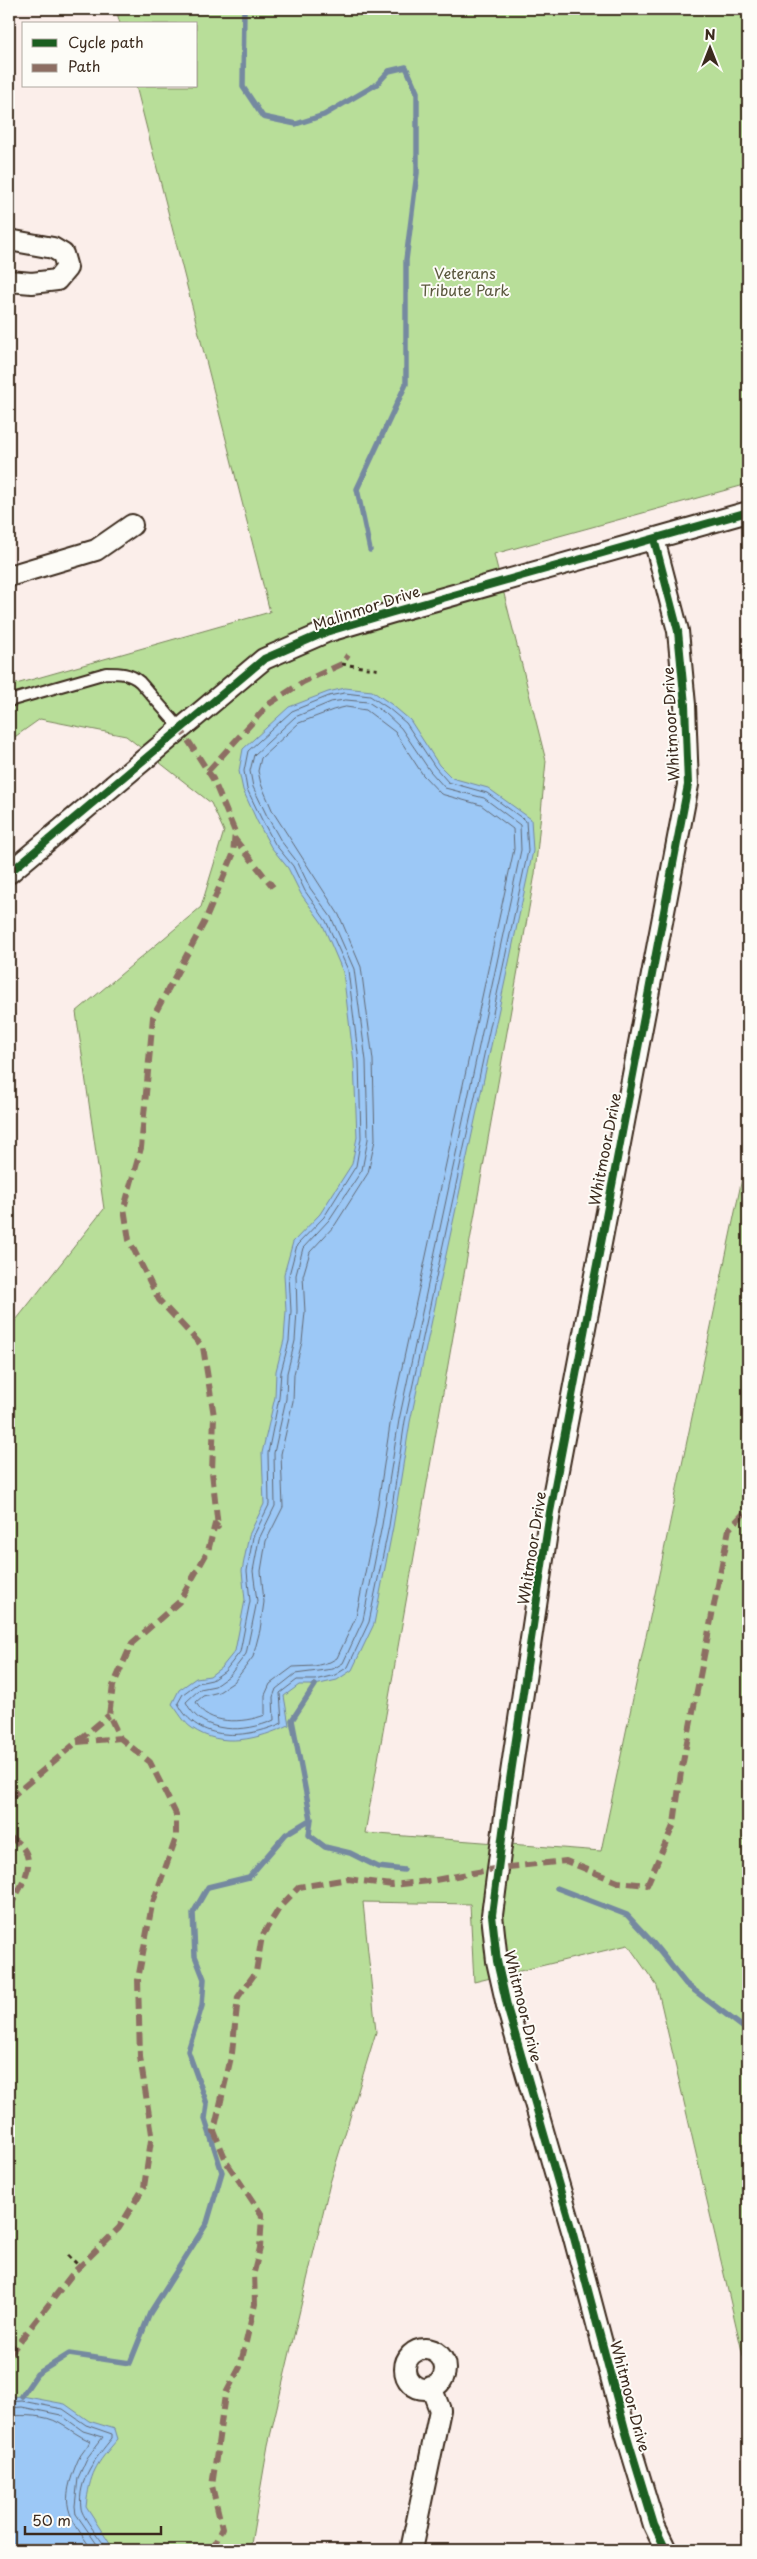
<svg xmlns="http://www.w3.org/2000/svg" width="757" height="2559" viewBox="0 0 757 2559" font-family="'Playpen Sans',sans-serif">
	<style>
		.green { fill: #b8de99; stroke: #7a845c }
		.water { fill: #9cc8f6; stroke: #7589a0 }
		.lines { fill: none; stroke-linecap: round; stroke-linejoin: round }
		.shore { stroke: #626974; stroke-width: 1 }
		.stream { stroke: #7589a0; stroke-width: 5.5 }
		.service-casing { stroke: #3b2a1e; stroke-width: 14 }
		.minor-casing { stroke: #3b2a1e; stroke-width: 24 }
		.path { stroke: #3b2a1e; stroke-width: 3; stroke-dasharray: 4 4; stroke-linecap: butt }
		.service { stroke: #fdfcf7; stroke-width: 10 }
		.minor { stroke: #fdfcf7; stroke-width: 20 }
		.quiet { stroke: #8d6e63; stroke-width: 6; stroke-dasharray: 12 6; stroke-linecap: butt }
		.cycleway-casing { stroke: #fdfcf7; stroke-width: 11 }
		.cycleway { stroke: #1b5e20; stroke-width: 8 }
		.labels { text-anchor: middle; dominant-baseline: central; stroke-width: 4; stroke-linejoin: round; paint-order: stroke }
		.park-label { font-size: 15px; fill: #5a573d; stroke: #fdfcf7 }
		.street-label { font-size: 15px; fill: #3b2a1e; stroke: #fdfcf7 }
	</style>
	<rect width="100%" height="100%" fill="#fbeeea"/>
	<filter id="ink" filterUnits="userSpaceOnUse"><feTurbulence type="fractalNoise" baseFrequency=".02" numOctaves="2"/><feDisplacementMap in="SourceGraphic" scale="10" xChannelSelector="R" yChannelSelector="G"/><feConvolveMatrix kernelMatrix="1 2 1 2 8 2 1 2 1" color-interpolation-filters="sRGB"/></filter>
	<g filter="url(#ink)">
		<path class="green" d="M 116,9 L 748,9 L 748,484 L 494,554 L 546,761 L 535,874 L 365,1833 L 601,1851 L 748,1150 L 748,1965 L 742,1985 L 748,1988 L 748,2377 L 657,1986 L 628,1945 L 474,1982 L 470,1904 L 363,1902 L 376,2032 L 330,2183 L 268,2445 L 250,2550 L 9,2550 L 9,1329 L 104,1209 L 76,1012 L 201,907 L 224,831 L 211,803 L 126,736 L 40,719 L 9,741 L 9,686 L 270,612 L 136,86 L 196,86 L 196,24 L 120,24 Z"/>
		<path class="water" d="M 345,688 L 372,691 L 391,704 L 410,720 L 439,765 L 452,778 L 488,788 L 531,819 L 533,851 L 410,1422 L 393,1527 L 374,1624 L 352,1670 L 337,1680 L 315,1685 L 299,1685 L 284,1696 L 289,1725 C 259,1739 222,1749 192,1728 C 184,1723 178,1711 172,1704 L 179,1690 L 196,1678 L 210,1676 L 222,1667 L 235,1651 L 245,1600 L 242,1571 L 249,1535 L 264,1504 L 262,1453 L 275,1397 L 276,1371 L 284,1340 L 286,1311 L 284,1274 L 293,1242 L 320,1214 L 352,1164 L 357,1137 L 354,1062 L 343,972 L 322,923 L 301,894 L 288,868 L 271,847 L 257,821 L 243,790 L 239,771 L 243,749 L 289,707 L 328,692 Z
			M 22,2396 L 65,2404 L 89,2421 L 115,2429 L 118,2439 C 95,2465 90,2473 86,2507 L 114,2550 L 9,2550 L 9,2397 Z"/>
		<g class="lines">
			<path class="shore" d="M 345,693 L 370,696 L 388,708 L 406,723 L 435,767 L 448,782 L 487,793 L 526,821 L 528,851 L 405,1421 L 389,1526 L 369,1622 L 348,1667 L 335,1675 L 315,1680 L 297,1680 L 280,1693 L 282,1723 C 247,1739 197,1743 178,1703 L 183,1694 L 198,1683 L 212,1680 L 225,1671 L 240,1652 L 250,1601 L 247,1571 L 253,1537 L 269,1505 L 268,1453 L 279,1398 L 281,1372 L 289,1341 L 291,1311 L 289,1275 L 297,1245 L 324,1217 L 356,1166 L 361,1138 L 359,1062 L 348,970 L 326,921 L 305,891 L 293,866 L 275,844 L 261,818 L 247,789 L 244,771 L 248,751 L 292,711 L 329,696 Z
				M 346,700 L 368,702 L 385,713 L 401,728 L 430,771 L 445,788 L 484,798 L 520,825 L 521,850 L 399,1420 L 382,1525 L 363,1620 L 343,1663 L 333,1669 L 295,1674 L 276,1689 L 273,1697 L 274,1720 C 246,1733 201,1735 186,1702 L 200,1689 L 215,1686 L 229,1676 L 246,1654 L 257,1601 L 253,1571 L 259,1539 L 275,1506 L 274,1453 L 286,1399 L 287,1373 L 295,1341 L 297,1311 L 296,1275 L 303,1248 L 329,1220 L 362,1170 L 368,1139 L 366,1061 L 354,969 L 331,917 L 310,888 L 298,863 L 281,841 L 267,816 L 253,787 L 250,771 L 254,755 L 295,717 L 331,702 Z
				M 346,707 L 366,710 L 395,732 L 423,775 L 441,794 L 481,805 L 513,829 L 514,849 L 391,1418 L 375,1524 L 356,1617 L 337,1658 L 330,1662 L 315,1666 L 293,1667 L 270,1684 L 265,1695 L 265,1715 C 244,1723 207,1726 196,1702 L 203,1696 L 219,1692 L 234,1682 L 253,1657 L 260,1630 L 264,1602 L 261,1571 L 266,1541 L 283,1507 L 281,1454 L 293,1401 L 294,1374 L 302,1342 L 305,1312 L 303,1276 L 310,1252 L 335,1225 L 368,1173 L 375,1140 L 373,1060 L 361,967 L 339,915 L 273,812 L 261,784 L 258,771 L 261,758 L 299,723 L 333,710 Z
				M 9,2402 L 22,2401 L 63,2409 L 86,2425 L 112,2434 L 112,2438 C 96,2458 77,2480 81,2508 C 82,2517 102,2541 108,2550
				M 9,2408 L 22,2407 L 61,2415 L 83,2431 L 103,2437 L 87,2458 L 78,2478 L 75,2506 L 76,2514 L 101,2550
				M 9,2416 C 24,2415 46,2415 59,2423 C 70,2429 78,2436 90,2441 C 88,2447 81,2453 78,2460 C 59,2505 67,2513 92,2550"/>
			<path class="stream" d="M 244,9 L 243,87 L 263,117 L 296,124 L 324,115 L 377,84 L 389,71 L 406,67 L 417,92 L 417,173 L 406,260 L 406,384 L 357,489 L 370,550
				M 315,1685 L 292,1720 L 311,1819 L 309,1835 L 325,1847 L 350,1853 L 378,1867 L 404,1870
				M 557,1888 L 627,1915 L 653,1943 L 686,1984 L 748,2031
				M 22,2396 L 37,2374 L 69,2354 L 130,2363 L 150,2313 L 207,2223 L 222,2172 L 205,2119 L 207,2104 L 188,2051 L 202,2006 L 204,1979 L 195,1956 L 193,1913 L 208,1887 L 249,1877 L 286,1834 L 311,1819"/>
			<g class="service-casing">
				<path id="service" d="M 9,701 L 106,673 C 120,673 130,673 140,682 L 180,728"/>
			</g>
			<g class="minor-casing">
				<path id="minor" d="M 9,240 L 53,248 L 63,254 L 67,268 L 57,280 L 32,283 L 9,281
					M 654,539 L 678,631 L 685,705 L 688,785 L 550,1512 L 508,1793 L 492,1915 L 497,1961 L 508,2010 L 573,2234 L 626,2433 L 654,2525 L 666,2550
					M 9,576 L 96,550 L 132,525
					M 9,873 L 264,659 L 326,632 L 390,613 L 748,512
					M405 2369a20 20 0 1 1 40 0a20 20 0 1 1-40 0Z
					M 411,2550 L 440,2410 L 431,2387"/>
			</g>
			<path class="path" d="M 342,664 L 381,670
				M 68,2255 L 80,2267"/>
			<use href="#service" class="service"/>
			<use href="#minor" class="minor"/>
			<path class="quiet" d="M 208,771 L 269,704 L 303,682 L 342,664 L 348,655
				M 234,838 L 273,887
				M 9,1673 L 11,1711 L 9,1716
				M 77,1742 L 120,1738
				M 9,1799 L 109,1715
				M 9,1837 C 44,1856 23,1882 9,1908
				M 9,2355 L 74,2272 L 119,2228 L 144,2187 L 152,2134 L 140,2057 L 138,1979 L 152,1905 L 176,1838 L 176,1814 L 150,1762 L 120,1738 L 109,1715 L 113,1686 L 132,1643 L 179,1602 L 208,1551 L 215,1524 L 218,1527 L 212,1472 L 214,1416 L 203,1347 L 159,1300 L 129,1240 L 124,1208 L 141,1148 L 153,1017 L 204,923 L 233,855 L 235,832 L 213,779 L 180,728
				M 212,2550 L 222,2528 L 212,2486 L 225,2395 L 240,2367 L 255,2304 L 254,2272 L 260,2248 L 262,2215 L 227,2163 L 214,2131 L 232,2053 L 238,1997 L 256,1972 L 262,1936 L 280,1907 L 299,1887 L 348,1879 L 392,1885 L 430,1881 L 499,1868 L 566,1861 L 618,1882 L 647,1885 L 674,1824 L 681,1772 L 729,1529 L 748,1509"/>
			<g class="cycleway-casing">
				<path id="cycleway" d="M 654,539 L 678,631 L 685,705 L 688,785 L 550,1512 L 508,1793 L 492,1915 L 497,1961 L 508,2010 L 573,2234 L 626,2433 L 654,2525 L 666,2550
					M 9,873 L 264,659 L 326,632 L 390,613 L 748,512"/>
			</g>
			<use href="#cycleway" class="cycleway"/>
		</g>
	</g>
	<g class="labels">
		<g class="park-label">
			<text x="465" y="272">Veterans<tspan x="465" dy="17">Tribute Park</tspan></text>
		</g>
		<g class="street-label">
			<text transform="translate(366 607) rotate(-18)">Malinmor Drive</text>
			<text transform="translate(670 724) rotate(-93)">Whitmoor Drive</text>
			<text transform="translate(604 1149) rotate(-79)">Whitmoor Drive</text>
			<text transform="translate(531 1548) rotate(-81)">Whitmoor Drive</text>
			<text transform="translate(524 2006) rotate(76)">Whitmoor Drive</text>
			<text transform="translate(631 2396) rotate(75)">Whitmoor Drive</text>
		</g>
	</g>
	<rect width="757" height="2559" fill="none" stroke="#fdfcf7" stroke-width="30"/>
	<rect x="15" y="15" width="727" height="2529" fill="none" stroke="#3b2a1e" stroke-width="2" filter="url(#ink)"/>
	<rect x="22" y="22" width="175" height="65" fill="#fdfcf7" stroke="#afa8a0"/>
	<rect x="32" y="39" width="25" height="8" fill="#1b5e20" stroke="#afa8a0"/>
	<text x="68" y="48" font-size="15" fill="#3b2a1e">Cycle path</text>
	<rect x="32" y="64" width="25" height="8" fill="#8d6e63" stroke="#afa8a0"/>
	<text x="68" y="72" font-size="15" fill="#3b2a1e">Path</text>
	<g transform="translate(710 48)" stroke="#fdfcf7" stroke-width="4" paint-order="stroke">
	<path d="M0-4L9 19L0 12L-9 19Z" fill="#3b2a1e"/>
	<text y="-8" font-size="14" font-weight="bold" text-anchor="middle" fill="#3b2a1e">N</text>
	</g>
	<path d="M25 2526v8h136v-8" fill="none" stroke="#3b2a1e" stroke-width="2.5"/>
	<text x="32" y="2526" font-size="15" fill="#3b2a1e" stroke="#fdfcf7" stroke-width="4" paint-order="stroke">50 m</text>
</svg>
